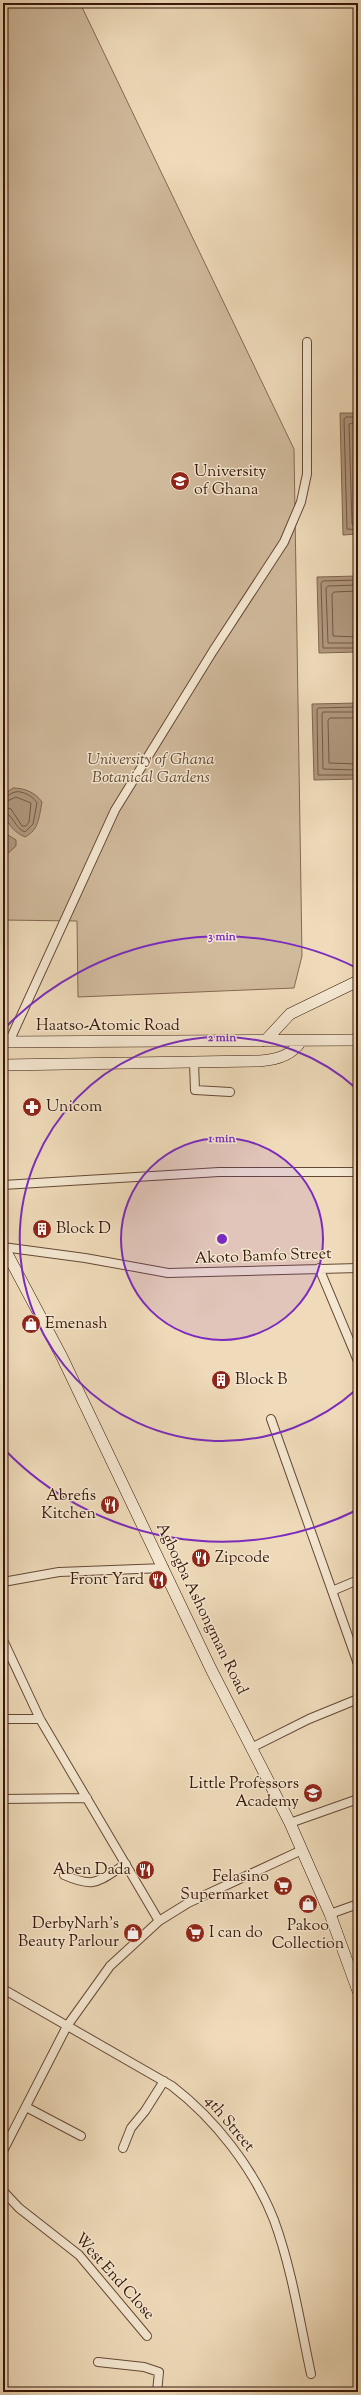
<svg xmlns="http://www.w3.org/2000/svg" width="361" height="2395" viewBox="0 0 361 2395" font-family="'Sorts Mill Goudy',serif">
	<style>
		.green { fill: #d0ba9c; stroke: #846852 }
		.water { fill: #b0987e; stroke: #80644f }
		.lines { fill: none; stroke-linecap: round; stroke-linejoin: round }
		.shore { stroke: #745844; stroke-width: 1 }
		.street-casing { stroke: #654835; stroke-width: 10 }
		.secondary-casing { stroke: #371709; stroke-width: 12 }
		.street { stroke: #f5e8d2; stroke-width: 8 }
		.secondary { stroke: #f5e8d2; stroke-width: 11 }
		.ring { fill: none; stroke: #7b2cbf; stroke-width: 2 }
		.labels { text-anchor: middle; dominant-baseline: central; stroke-width: 3; stroke-linejoin: round; paint-order: stroke }
		.poi-label { font-size: 16px; fill: #371709; stroke: #f5e8d2; text-anchor: start }
		.park-label { font-size: 16px; font-style: italic; fill: #654835; stroke: #f5e8d2 }
		.street-label { font-size: 16px; fill: #371709; stroke: #f5e8d2 }
		.centre { fill: #7b2cbf; stroke: #f5e8d2; stroke-width: 2 }
		.ring-label { font-size: 12px; text-anchor: middle; font-weight: bold; fill: #7b2cbf; stroke: #f5e8d2; stroke-width: 3; stroke-linejoin: round; paint-order: stroke }
	</style>
	<rect width="100%" height="100%" fill="#efdbba"/>
	<filter id="stains"><feTurbulence type="fractalNoise" baseFrequency=".005" numOctaves="4"/><feColorMatrix values="0 0 0 0 .2 0 0 0 0 .09 0 0 0 0 .02 0 0 0 .5 -.17"/></filter>
	<radialGradient id="worn" r=".72"><stop offset=".6" stop-color="#630" stop-opacity="0"/><stop offset="1" stop-color="#630" stop-opacity=".3"/></radialGradient>
	<path class="green" d="M 3,3 L 80,3 L 294,449 L 302,956 L 294,988 L 78,997 L 77,921 L 3,920 Z"/>
	<path class="water" d="M 340,413 L 358,413 L 358,534 L 343,535 Z
		M 358,576 L 358,652 L 319,653 L 317,577 Z
		M 358,703 L 358,779 L 314,780 L 312,704 Z
		M 13,788 C 24,788 35,792 42,802 C 39,817 39,830 25,837 C 6,828 3,814 3,795 Z
		M 3,832 L 16,840 L 16,846 L 3,858 Z"/>
	<g class="lines">
		<path class="shore" d="M 358,417 L 346,417 L 344,419 L 347,529 L 358,530
			M 358,422 L 349,424 L 352,524 L 358,525
			M 358,428 L 355,430 L 358,519
			M 358,580 L 323,581 L 321,583 L 323,648 L 358,648
			M 358,585 L 328,586 L 326,588 L 328,643 L 358,643
			M 358,591 L 334,592 L 332,594 L 333,636 L 358,637
			M 358,707 L 318,708 L 317,710 L 318,775 L 358,775
			M 358,712 L 323,712 L 322,714 L 323,769 L 358,770
			M 358,718 L 330,718 L 328,720 L 329,763 L 358,764
			M 3,798 C 8,797 10,793 15,792 C 22,790 34,797 37,803 L 33,824 L 25,832 C 15,829 13,813 3,812
			M 3,803 L 16,797 L 31,803 L 29,822 L 26,826 L 22,826 L 11,809 L 3,807"/>
		<g class="street-casing">
			<path id="street" d="M 9,1042 L 115,810 L 213,651 L 284,542 L 301,502 L 307,474 L 307,342
				M 194,1062 L 195,1090 L 230,1092
				M 3,1185 L 219,1172 L 358,1172
				M 3,1247 L 85,1258 L 168,1273 L 358,1268
				M 319,1268 L 358,1361
				M 271,1419 L 358,1664
				M 3,1582 L 59,1572 L 164,1568
				M 332,1591 L 358,1580
				M 3,1640 L 40,1719 L 159,1921
				M 3,1719 L 40,1719
				M 251,1748 L 309,1719 L 358,1699
				M 3,1799 L 87,1798
				M 290,1823 L 358,1799
				M 64,1875 C 96,1889 98,1881 126,1864
				M 330,1914 L 358,1904
				M 3,1989 L 172,2086 C 215,2119 254,2169 274,2220 C 292,2269 300,2323 311,2374
				M 26,2107 L 81,2136
				M 123,2148 L 131,2128 L 145,2111 L 164,2081
				M 3,2151 L 67,2026 L 110,1966 L 159,1921 L 188,1903 L 302,1850
				M 3,2191 L 19,2208 L 79,2255 L 147,2336
				M 98,2362 L 144,2367 L 159,2372 L 157,2392"/>
		</g>
		<g class="secondary-casing">
			<path id="secondary" d="M 265,1041 L 290,1014 L 358,981
				M 3,1042 L 358,1040
				M 3,1065 L 259,1061 C 276,1060 292,1056 301,1041
				M 3,1246 L 62,1357 L 211,1669 L 290,1823 L 330,1914 L 358,1991"/>
		</g>
		<use href="#street" class="street"/>
		<use href="#secondary" class="secondary"/>
	</g>
	<circle cx="222" cy="1239" r="101" fill="#7b2cbf" fill-opacity=".12"/>
	<g class="ring">
		<circle cx="222" cy="1239" r="101"/>
		<path d="M357 1389A202 202 0 1 1 357 1089"/>
		<path d="M357 1510A303 303 0 0 1 4 1449M4 1029A303 303 0 0 1 357 968"/>
	</g>
	<defs>
		<g id="university-disc" transform="scale(1)"><circle r="9.5" fill="#8f2418" stroke="#f5e8d2"/><path d="M0-5L7-2L0 1L-7-2ZM-4 1L0 2.5L4 1V4Q0 6-4 4Z" fill="#fff"/></g>
		<g id="pharmacy-disc" transform="scale(1)"><circle r="9.5" fill="#8f2418" stroke="#f5e8d2"/><path d="M-2-6h4v4h4v4h-4v4h-4v-4h-4v-4h4Z" fill="#fff"/></g>
		<g id="building-disc" transform="scale(1)"><circle r="9.5" fill="#8f2418" stroke="#f5e8d2"/><path d="M-4-6H4V6H1V3H-1V6H-4ZM-2.5-4.3h1.7v1.8h-1.7ZM.8-4.3h1.7v1.8H.8ZM-2.5-1h1.7V.8h-1.7ZM.8-1h1.7V.8H.8Z" fill="#fff"/></g>
		<g id="shop-disc" transform="scale(1)"><circle r="9.5" fill="#8f2418" stroke="#f5e8d2"/><path d="M-5-2.5h2.3a2.7 3.5 0 0 1 5.4 0H5L5.5 6h-11ZM-1.5-2.5h3a1.5 2.3 0 0 0-3 0Z" fill="#fff"/></g>
		<g id="restaurant-disc" transform="scale(1)"><circle r="9.5" fill="#8f2418" stroke="#f5e8d2"/><path d="M-5-6h1v4h1v-4h1v4h1v-4h1v5L-1.5 .5V6h-2V.5L-5-1ZM5-6V6H3V1.5H1.5Q1.5-4 5-6Z" fill="#fff"/></g>
		<g id="school-disc" transform="scale(1)"><circle r="9.5" fill="#8f2418" stroke="#f5e8d2"/><path d="M0-5L7-2L0 1L-7-2ZM-4 1L0 2.5L4 1V4Q0 6-4 4Z" fill="#fff"/></g>
		<g id="supermarket-disc" transform="scale(1)"><circle r="9.5" fill="#8f2418" stroke="#f5e8d2"/><path d="M-6-5.5h2.5l.6 2H6L4.5 2H-2.5L-4.4-4H-6ZM-1.5 3.2a1.3 1.3 0 1 0 .1 0ZM3 3.2a1.3 1.3 0 1 0 .1 0Z" fill="#fff"/></g>
	</defs>
	<g fill-rule="evenodd">
		<use href="#university-disc" x="180" y="481"/>
		<use href="#pharmacy-disc" x="32" y="1107"/>
		<use href="#building-disc" x="42" y="1229"/>
		<use href="#shop-disc" x="31" y="1324"/>
		<use href="#building-disc" x="221" y="1380"/>
		<use href="#restaurant-disc" x="110" y="1505"/>
		<use href="#restaurant-disc" x="201" y="1558"/>
		<use href="#restaurant-disc" x="158" y="1580"/>
		<use href="#school-disc" x="313" y="1793"/>
		<use href="#restaurant-disc" x="145" y="1870"/>
		<use href="#supermarket-disc" x="283" y="1886"/>
		<use href="#shop-disc" x="308" y="1904"/>
		<use href="#shop-disc" x="133" y="1933"/>
		<use href="#supermarket-disc" x="195" y="1933"/>
	</g>
	<g class="labels">
		<g class="poi-label">
			<text x="194" y="472">University<tspan x="194" dy="18">of Ghana</tspan></text>
			<text x="46" y="1107">Unicom</text>
			<text x="56" y="1229">Block D</text>
			<text x="45" y="1324">Emenash</text>
			<text x="235" y="1380">Block B</text>
			<text x="96" y="1496" text-anchor="end">Abrefis<tspan x="96" dy="18">Kitchen</tspan></text>
			<text x="215" y="1558">Zipcode</text>
			<text x="144" y="1580" text-anchor="end">Front Yard</text>
			<text x="299" y="1784" text-anchor="end">Little Professors<tspan x="299" dy="18">Academy</tspan></text>
			<text x="131" y="1870" text-anchor="end">Aben Dada</text>
			<text x="269" y="1877" text-anchor="end">Felasino<tspan x="269" dy="18">Supermarket</tspan></text>
			<text x="119" y="1924" text-anchor="end">DerbyNarh’s<tspan x="119" dy="18">Beauty Parlour</tspan></text>
			<text x="308" y="1926" text-anchor="middle">Pakoo<tspan x="308" dy="18">Collection</tspan></text>
			<text x="209" y="1933">I can do</text>
		</g>
		<g class="park-label">
			<text x="151" y="760">University of Ghana<tspan x="151" dy="18">Botanical Gardens</tspan></text>
		</g>
		<g class="street-label">
			<text x="108" y="1026">Haatso-Atomic Road</text>
			<text transform="translate(263 1257) rotate(-2)">Akoto Bamfo Street</text>
			<text transform="translate(201 1609) rotate(64)">Agbogba Ashongman Road</text>
			<text transform="translate(229 2124) rotate(50)">4th Street</text>
			<text transform="translate(114 2277) rotate(48)">West End Close</text>
		</g>
	</g>
	<circle cx="222" cy="1239" r="6" class="centre"/>
	<g class="ring-label">
		<text x="222" y="940">3 min</text>
		<text x="222" y="1041">2 min</text>
		<text x="222" y="1142">1 min</text>
	</g>
	<rect width="361" height="2395" fill="none" stroke="#efdbba" stroke-width="16"/>
	<rect x="4" y="4" width="353" height="2387" fill="none" stroke="#371709" stroke-width="2"/>
	<rect x="8" y="8" width="345" height="2379" fill="none" stroke="#371709"/>
	<rect width="100%" height="100%" filter="url(#stains)"/>
	<rect width="100%" height="100%" fill="url(#worn)"/>
</svg>
